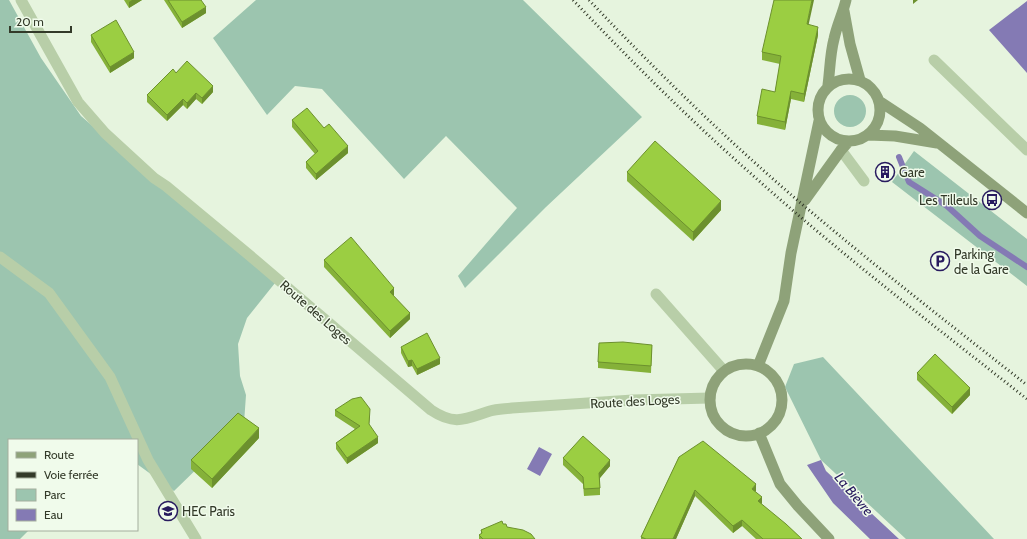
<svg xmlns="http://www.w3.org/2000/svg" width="1027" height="539" viewBox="0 0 1027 539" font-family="Cabin,sans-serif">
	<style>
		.green { fill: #9cc5af }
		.water { fill: #847ab4 }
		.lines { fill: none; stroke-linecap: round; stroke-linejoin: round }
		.stream { stroke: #847ab4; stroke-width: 6 }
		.service { stroke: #b8cea8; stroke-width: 11 }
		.tertiary { stroke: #b8cea8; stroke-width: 11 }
		.secondary { stroke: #8ea279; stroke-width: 11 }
		.rail { stroke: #333a29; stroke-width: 3; stroke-dasharray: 1 3; stroke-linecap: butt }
		.wall { fill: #85b139 }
		.shaded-wall { fill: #6c902e }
		.building { fill: #9bce42; stroke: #6c902e }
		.labels { text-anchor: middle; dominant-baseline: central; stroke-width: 3; stroke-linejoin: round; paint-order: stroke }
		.poi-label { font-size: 13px; fill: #333a29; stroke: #f0fbeb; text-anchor: start }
		.street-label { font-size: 13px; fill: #333a29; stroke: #f0fbeb }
		.water-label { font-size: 14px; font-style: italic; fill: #281b5f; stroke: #f0fbeb }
	</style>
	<rect width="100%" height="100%" fill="#e6f4de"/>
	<path class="green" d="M 0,0 L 9,0 L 41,58 L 81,116 L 275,283 L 247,318 L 238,344 L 240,376 L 246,395 L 244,423 L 174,491 L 137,464 L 137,440 L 9,440 L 9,530 L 29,530 L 20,539 L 0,539 Z
		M 256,0 L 523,0 L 642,117 L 546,207 L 465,288 L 458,276 L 517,208 L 446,136 L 404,179 L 322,89 L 295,86 L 267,115 L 213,38 Z
		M834 111a16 16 0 1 1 32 0a16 16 0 1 1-32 0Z
		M 914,151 L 1027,239 L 1027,286 L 892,182 Z
		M 823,357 L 994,539 L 906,539 L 821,460 L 785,387 L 794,364 Z"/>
	<path class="water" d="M 1027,1 L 1027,73 L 989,30 Z
		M 539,447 L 552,454 L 540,476 L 527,469 Z
		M 821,460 L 826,471 L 899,539 L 870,539 L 833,503 L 807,465 Z"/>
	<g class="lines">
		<path class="stream" d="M 899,157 L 909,182 L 947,206 L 980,236 L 1027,267"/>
		<path class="service" d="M 934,60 L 1027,150
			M 841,150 L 864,181
			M 0,257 L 49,293 L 110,377 L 148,460 L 196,539
			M 656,294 L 724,371"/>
		<path class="tertiary" d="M 21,0 L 78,102 L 105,133 L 154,178 L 166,186 L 248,254 L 431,410 C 455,426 465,419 490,411 C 497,409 505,409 512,408 L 633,400 L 710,398"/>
		<path class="secondary" d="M 844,11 L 850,44 L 860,80
			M818 110a31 31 0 1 1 62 0a31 31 0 1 1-62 0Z
			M 828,85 C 830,70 830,54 834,39 C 837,25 843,13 846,0
			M 879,101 L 920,128 L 1027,213
			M 868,135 L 895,136 L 937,143
			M 805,200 L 841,150 L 849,141
			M710 400a36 36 0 1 1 72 0a36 36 0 1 1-72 0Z
			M 758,366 L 784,301 L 791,253 L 819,121
			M 759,433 L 780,484 L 798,506 L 829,539"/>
		<path class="rail" d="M 573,0 C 630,60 688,118 749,172 C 838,252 933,325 1027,399
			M 589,0 C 657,72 728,141 803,205 C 876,267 952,326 1027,385"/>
	</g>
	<path class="wall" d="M 124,0 L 142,0 L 129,8 Z
		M 164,0 L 201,0 L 206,13 L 182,28 Z
		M 809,25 L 818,35 L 804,102 L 791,99 L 785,130 L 757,124 L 757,116 L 775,92 L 780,64 L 762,60 L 762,52 Z
		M 91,35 L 134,58 L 110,73 L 91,42 Z
		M 176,73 L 213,92 L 202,104 L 196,99 L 187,109 L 183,105 L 167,121 L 147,102 L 147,95 Z
		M 292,120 L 324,128 L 348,153 L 316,180 L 306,168 L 306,162 L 315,154 L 292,127 Z
		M 627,172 L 721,210 L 693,241 L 627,181 Z
		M 324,260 L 394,295 L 393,296 L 410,319 L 390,338 L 324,267 Z
		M 652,345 L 651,373 L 598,368 L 598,362 Z
		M 401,347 L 440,364 L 417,375 L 412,366 L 408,367 L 401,353 Z
		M 917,373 L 970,395 L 952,414 L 917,380 Z
		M 335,410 L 370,416 L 369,425 L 378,443 L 347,464 L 336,449 L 336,443 L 355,429 L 335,416 Z
		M 259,438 L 212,488 L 191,469 L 191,460 Z
		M 679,457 L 756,491 L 755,491 L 762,503 L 761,504 L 802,539 L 756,539 L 742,526 L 733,533 L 695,496 L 676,539 L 641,539 L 641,537 Z
		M 563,458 L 610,466 L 600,478 L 600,495 L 584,496 L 583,484 L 563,465 Z
		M 503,524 L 507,527 L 535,539 L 479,539 L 479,535 L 481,534 L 481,530 Z"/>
	<path class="shaded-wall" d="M 132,0 L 142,0 L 129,8 L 129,2 Z
		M 812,0 L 814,0 L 807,32 L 807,24 Z
		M 913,0 L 918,0 L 913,4 Z
		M 206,7 L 206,13 L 182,28 L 182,22 Z
		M 818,27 L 818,35 L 804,102 L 804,94 Z
		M 134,52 L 134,58 L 110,73 L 110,67 Z
		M 213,86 L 213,92 L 202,104 L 202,98 Z
		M 791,91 L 791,99 L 785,130 L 785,122 Z
		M 196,93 L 196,99 L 187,109 L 187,103 Z
		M 183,99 L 183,105 L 167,121 L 167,115 Z
		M 348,146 L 348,153 L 316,180 L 316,174 Z
		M 721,201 L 721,210 L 693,241 L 693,232 Z
		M 394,288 L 394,295 L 390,299 L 390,292 Z
		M 410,313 L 410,319 L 390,338 L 390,331 Z
		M 440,358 L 440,364 L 417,375 L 417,369 Z
		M 412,360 L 412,366 L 408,367 L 408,361 Z
		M 970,388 L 970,395 L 952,414 L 952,407 Z
		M 259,428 L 259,438 L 212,488 L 212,479 Z
		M 378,437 L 378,443 L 347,464 L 347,458 Z
		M 610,460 L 610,466 L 599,479 L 599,473 Z
		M 756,484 L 756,491 L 752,495 L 752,489 Z
		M 695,490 L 695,496 L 676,539 L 673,539 Z
		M 762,497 L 762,503 L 758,508 L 758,501 Z
		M 742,520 L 742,526 L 733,533 L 733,526 Z"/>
	<path class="building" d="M 168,0 L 201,0 L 206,7 L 182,22 Z
		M 774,0 L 812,0 L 807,24 L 818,27 L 804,94 L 791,91 L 785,122 L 757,116 L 762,89 L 775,92 L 781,56 L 762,52 Z
		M 116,20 L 134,52 L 110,67 L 91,35 Z
		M 187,61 L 213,86 L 202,98 L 196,93 L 187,103 L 183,99 L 167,115 L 147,95 L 173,69 L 176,73 Z
		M 307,108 L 324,128 L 329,124 L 348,146 L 316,174 L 306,162 L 318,151 L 292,120 Z
		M 655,141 L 721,201 L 693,232 L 627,172 Z
		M 351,237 L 394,288 L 390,292 L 410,313 L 390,331 L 324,260 Z
		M 427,333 L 440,358 L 417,369 L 412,360 L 408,361 L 401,347 Z
		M 623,342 L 652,345 L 651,366 L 598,362 L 599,343 Z
		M 935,354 L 970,388 L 952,407 L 917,373 Z
		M 361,397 L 370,409 L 369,424 L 378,437 L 347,458 L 336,443 L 360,426 L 335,410 L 352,399 Z
		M 238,413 L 259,428 L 212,479 L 191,460 Z
		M 583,436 L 610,460 L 599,473 L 600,488 L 584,489 L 583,477 L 563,458 Z
		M 703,441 L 756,484 L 752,489 L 762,497 L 758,501 L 786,524 L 802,539 L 763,539 L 742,520 L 733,526 L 695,490 L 673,539 L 646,539 L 641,537 L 679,457 Z
		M 502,521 L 503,524 L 506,524 L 507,527 L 523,530 L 531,534 L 535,539 L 483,539 L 479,535 L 482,533 L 481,530 Z"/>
	<defs>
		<g id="building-ring" transform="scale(1)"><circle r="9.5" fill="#f0fbeb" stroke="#281b5f" stroke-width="1.5"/><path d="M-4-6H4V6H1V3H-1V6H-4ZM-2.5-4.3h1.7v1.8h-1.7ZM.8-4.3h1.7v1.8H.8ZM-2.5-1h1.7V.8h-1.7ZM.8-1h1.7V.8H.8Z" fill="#281b5f"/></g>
		<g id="bus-ring" transform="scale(1)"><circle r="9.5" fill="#f0fbeb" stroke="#281b5f" stroke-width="1.5"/><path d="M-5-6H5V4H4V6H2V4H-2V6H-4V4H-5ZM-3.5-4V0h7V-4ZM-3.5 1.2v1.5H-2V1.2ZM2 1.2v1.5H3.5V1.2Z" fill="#281b5f"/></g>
		<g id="parking-ring" transform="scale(1)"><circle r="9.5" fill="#f0fbeb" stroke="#281b5f" stroke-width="1.5"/><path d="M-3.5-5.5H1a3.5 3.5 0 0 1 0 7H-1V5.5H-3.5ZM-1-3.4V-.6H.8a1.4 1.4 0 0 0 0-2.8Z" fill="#281b5f"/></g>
		<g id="university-ring" transform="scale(1)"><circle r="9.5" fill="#f0fbeb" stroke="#281b5f" stroke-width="1.5"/><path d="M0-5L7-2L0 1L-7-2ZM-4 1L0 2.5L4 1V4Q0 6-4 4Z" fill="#281b5f"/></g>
	</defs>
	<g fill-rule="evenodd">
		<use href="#building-ring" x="885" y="172"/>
		<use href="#bus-ring" x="992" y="200"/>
		<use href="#parking-ring" x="940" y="261"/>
		<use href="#university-ring" x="168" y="511"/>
	</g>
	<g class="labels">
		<g class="poi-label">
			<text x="899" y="172">Gare</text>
			<text x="978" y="200" text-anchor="end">Les Tilleuls</text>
			<text x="954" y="254">Parking<tspan x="954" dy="15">de la Gare</tspan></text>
			<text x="182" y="511">HEC Paris</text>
		</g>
		<g class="street-label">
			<text transform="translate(316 312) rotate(41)">Route des Loges</text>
			<text transform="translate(635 401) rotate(-3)">Route des Loges</text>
		</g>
		<g class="water-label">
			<text transform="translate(854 494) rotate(50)">La Bièvre</text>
		</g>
	</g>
	<rect x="8" y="439" width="130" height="92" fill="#f0fbeb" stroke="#a4ae9d"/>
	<rect x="16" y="452" width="20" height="6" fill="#8ea279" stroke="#a4ae9d"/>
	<text x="44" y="459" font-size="12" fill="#333a29">Route</text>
	<rect x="16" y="472" width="20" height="6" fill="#333a29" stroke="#a4ae9d"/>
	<text x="44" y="479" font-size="12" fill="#333a29">Voie ferrée</text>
	<rect x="16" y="489" width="20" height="12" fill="#9cc5af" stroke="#a4ae9d"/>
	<text x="44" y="499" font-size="12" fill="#333a29">Parc</text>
	<rect x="16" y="509" width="20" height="12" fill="#847ab4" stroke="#a4ae9d"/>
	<text x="44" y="519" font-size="12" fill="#333a29">Eau</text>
	<path d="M10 26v6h61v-6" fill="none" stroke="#333a29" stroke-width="2"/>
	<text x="16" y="26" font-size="12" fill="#333a29" stroke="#f0fbeb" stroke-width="3" paint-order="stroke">20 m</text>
</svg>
